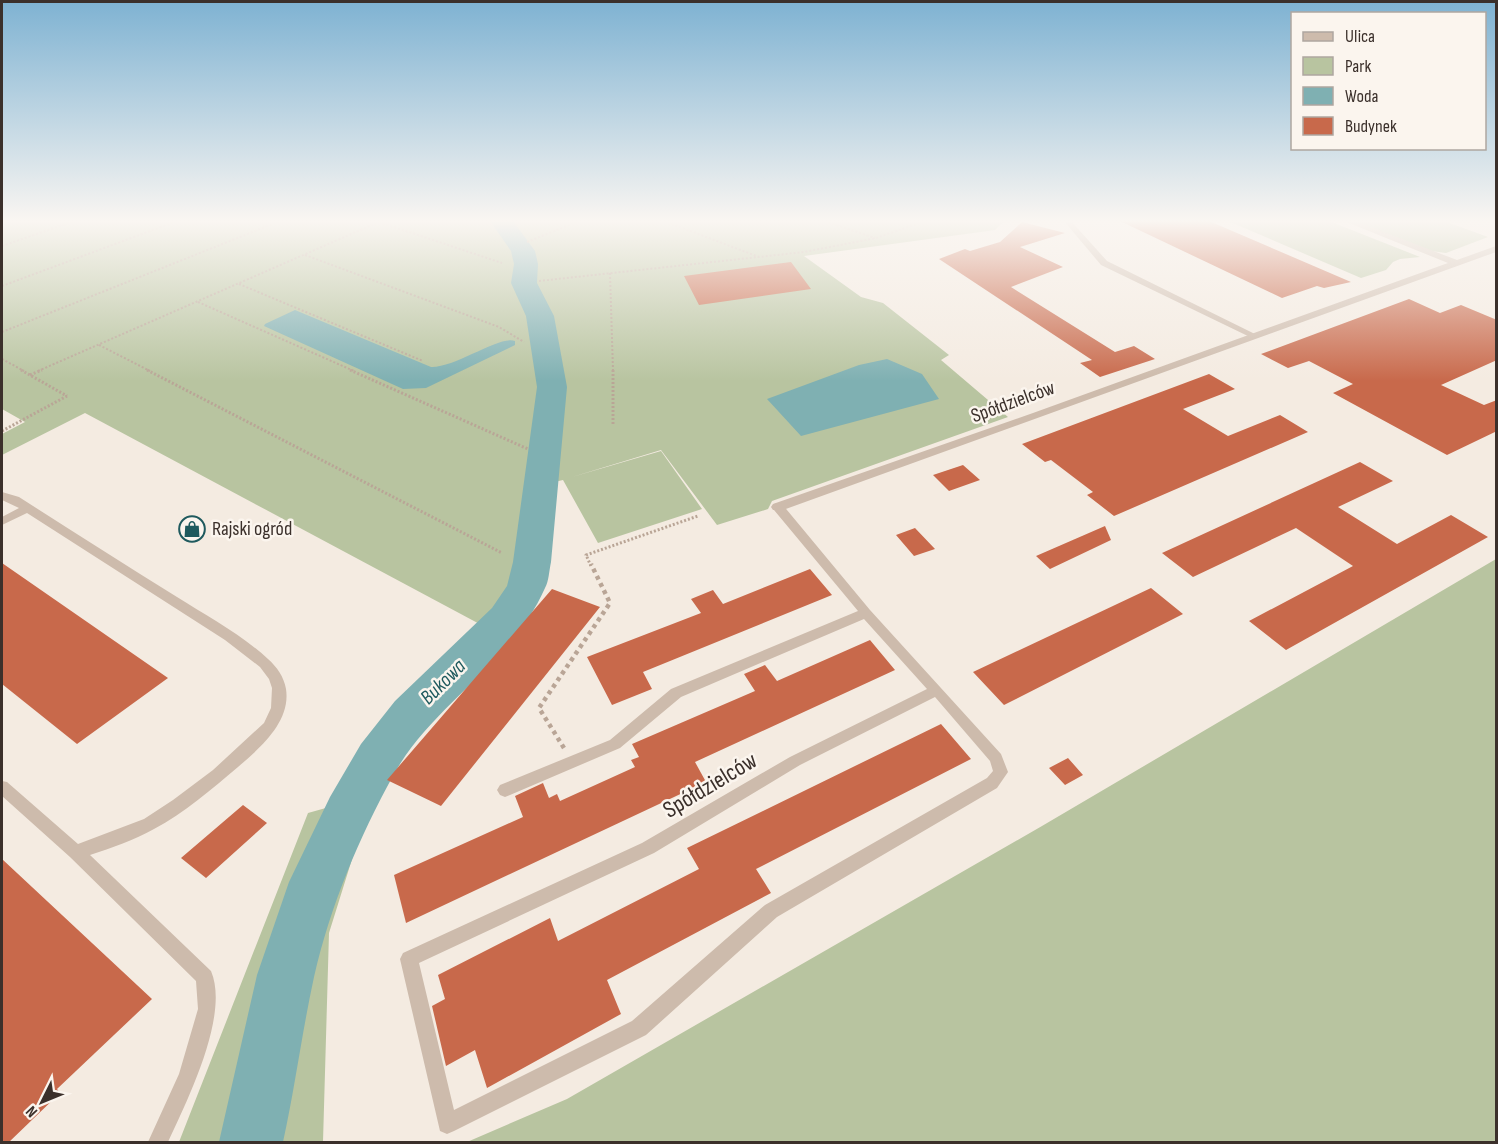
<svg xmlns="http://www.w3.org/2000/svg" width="1498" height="1144" viewBox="0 0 1498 1144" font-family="'Sofia Sans Condensed',sans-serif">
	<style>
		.green { fill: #b8c4a0 }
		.water { fill: #7fb0b2 }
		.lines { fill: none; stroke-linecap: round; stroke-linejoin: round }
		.river { fill: #7fb0b2; fill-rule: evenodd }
		.building { fill: #c8694b }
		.path-far2 { stroke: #b9a596; stroke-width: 2; stroke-dasharray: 2 2; stroke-linecap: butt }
		.path-far1 { stroke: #b9a596; stroke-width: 3; stroke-dasharray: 2 2; stroke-linecap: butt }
		.path { stroke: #b9a596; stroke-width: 4.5; stroke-dasharray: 4 4; stroke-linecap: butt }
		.service { fill: #cdbbac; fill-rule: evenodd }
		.minor { fill: #cdbbac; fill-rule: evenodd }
		.labels { text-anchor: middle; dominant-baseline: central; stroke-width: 5; stroke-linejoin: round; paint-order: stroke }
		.street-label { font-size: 20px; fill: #3b302b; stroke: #fbf5ee }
		.poi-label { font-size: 20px; fill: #3b302b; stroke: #fbf5ee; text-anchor: start }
		.water-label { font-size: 21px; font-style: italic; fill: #1f5a5e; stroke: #fbf5ee }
		.near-street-label { font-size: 24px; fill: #3b302b; stroke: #fbf5ee }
	</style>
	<rect width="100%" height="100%" fill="#f4ebe1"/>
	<path class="green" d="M 2,221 L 492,221 L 516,257 L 518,290 L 529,309 L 533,321 L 542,377 L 542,398 L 521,578 L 512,596 L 487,628 L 85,413 L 2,455 L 2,434 L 25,422 L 2,409 Z
		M 508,221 L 1004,221 L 995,230 L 804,256 L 861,297 L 883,303 L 949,355 L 941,360 L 1008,417 L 772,501 L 768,509 L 717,525 L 661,450 L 572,477 L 661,451 L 702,509 L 598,543 L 563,480 L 550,483 L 558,398 L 558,378 L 546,323 L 530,284 L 527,249 Z
		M 1228,221 L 1329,221 L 1420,257 L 1400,259 L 1393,262 L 1386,270 L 1361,278 Z
		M 1353,221 L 1444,221 L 1488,237 L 1446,253 L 1431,251 Z
		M 1496,559 L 1496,1142 L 467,1142 L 567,1099 L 1042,826 Z
		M 372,795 L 329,933 L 323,1142 L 179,1142 L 308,813 Z"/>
	<path class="water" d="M 295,310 L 431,367 C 455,368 500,335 515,341 L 515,345 L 426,388 L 403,389 L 264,326 L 265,324 Z
		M 887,359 L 922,374 L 939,399 L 801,436 L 767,399 L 859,365 Z"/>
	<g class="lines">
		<path class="river" d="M 490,221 L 513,221 L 535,251 L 538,264 L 537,283 L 554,316 L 567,387 L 551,562 C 549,571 549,581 545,588 C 512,663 433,704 394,774 C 359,837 330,907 314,977 C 302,1032 295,1088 283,1142 L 219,1142 L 257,975 L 289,882 L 330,797 L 361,744 L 395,701 L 492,608 L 507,586 L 513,562 L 537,387 L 526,316 L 511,283 L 514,264 L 511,251 Z"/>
	</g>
	<path class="building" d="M 1120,221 L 1209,221 L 1351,282 L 1324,288 L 1317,286 L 1282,298 Z
		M 1022,222 L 1065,233 L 1020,247 L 1063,267 L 1011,287 L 1115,352 L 1134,346 L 1155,359 L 1100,377 L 1080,363 L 1092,360 L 939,259 L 965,249 L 970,251 L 1000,242 Z
		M 791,262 L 811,289 L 699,305 L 684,276 Z
		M 1409,299 L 1440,313 L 1461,305 L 1497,320 L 1497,360 L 1441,385 L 1484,405 L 1497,400 L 1497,431 L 1447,455 L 1333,393 L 1353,384 L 1309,361 L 1288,368 L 1261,354 Z
		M 1209,374 L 1235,389 L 1183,409 L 1228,436 L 1280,415 L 1308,432 L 1114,516 L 1087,495 L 1093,492 L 1051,460 L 1045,462 L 1022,444 Z
		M 1360,462 L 1393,481 L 1338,507 L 1397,544 L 1451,515 L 1488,537 L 1286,650 L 1249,621 L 1353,566 L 1296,528 L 1193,577 L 1162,553 Z
		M 963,465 L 980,480 L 949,491 L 933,475 Z
		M 1105,526 L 1111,540 L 1050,569 L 1036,556 Z
		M 915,528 L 935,549 L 914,556 L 896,535 Z
		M 2,563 L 168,678 L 77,744 L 2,684 Z
		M 810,569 L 832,595 L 643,672 L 652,689 L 612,705 L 587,657 L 701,613 L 691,599 L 713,590 L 723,604 Z
		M 1151,588 L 1183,614 L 1004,705 L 973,672 Z
		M 552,589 L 600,607 L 441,806 L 387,780 Z
		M 870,640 L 895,670 L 695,762 L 706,782 L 406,923 L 394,875 L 523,817 L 515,796 L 543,783 L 549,798 L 557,794 L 560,801 L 635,767 L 631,760 L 639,757 L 632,744 L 755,691 L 744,674 L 765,665 L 777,681 Z
		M 941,724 L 971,759 L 756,869 L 771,893 L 607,980 L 621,1014 L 487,1088 L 475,1050 L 446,1066 L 432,1006 L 445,999 L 438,975 L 550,918 L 558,941 L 699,869 L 687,848 Z
		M 1068,758 L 1083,775 L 1065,785 L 1049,768 Z
		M 243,805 L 267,823 L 206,878 L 181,858 Z
		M 2,859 L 152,999 L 57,1089 L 60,1093 L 8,1143 L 2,1143 Z"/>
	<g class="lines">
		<path class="path-far2" d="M 664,221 L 759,257
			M 825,221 L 875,238
			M 379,222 L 502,263
			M 527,242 L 579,221
			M 2,246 L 74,221
			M 305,255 L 499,327 L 524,342
			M 610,273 L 613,371
			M 539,281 L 804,252 L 876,238 L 925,221
			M 239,284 L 423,361
			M 2,286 L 177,221
			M 198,302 L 354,371
			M 2,332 L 280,221
			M 99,345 L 150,371
			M 2,359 L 24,371
			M 38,371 L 381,221"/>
		<path class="path-far1" d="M 21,370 L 67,396
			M 147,370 L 502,553
			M 350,370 L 528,449
			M 613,370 L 613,424
			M 30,375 L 42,370
			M 2,431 L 67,396
			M 591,566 L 586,555 L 698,516"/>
		<path class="path" d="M 564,748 L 539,708 L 610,603 L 591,564"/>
		<path class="service" d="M 1064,221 L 1071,221 L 1107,261 L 1259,336 L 1252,338 L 1101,265 Z
			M 2,492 L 19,497 C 72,531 124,564 177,597 C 207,616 241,634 268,659 C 277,667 284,677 286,689 C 291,722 260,748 238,767 C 212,789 184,813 154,829 C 134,840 112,848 90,855 L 211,971 C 230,1015 187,1101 168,1142 L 148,1142 L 179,1074 L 198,1009 L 196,981 L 70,857 L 2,796 L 2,781 L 7,782 L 78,844 L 144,819 L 173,800 L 213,770 L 264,723 L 271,708 L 272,688 L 269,679 L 260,667 L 225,640 L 27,513 L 2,525 L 2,517 L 19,508 L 2,500 Z
			M 778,503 L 782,504 L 870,610 L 1001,754 L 1008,772 L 997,788 L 777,917 L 646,1035 L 454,1131 L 447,1134 L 440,1131 L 400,959 L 403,953 L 642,843 L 790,757 L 927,689 L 864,619 L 681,697 L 620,748 L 510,795 L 505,797 L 500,795 L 497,790 L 500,785 L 610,740 L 671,689 L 858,611 L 774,510 L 772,507 L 774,504 ZM 935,697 L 990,761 L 993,771 L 987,778 L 765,905 L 632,1021 L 454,1110 L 419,963 L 654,853 L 800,765 Z"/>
		<path class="minor" d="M 1344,221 L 1355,221 L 1457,260 L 1496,246 L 1496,252 L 783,510 L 773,510 L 771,507 L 773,504 L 1033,413 L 1448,263 Z"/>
	</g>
	<linearGradient id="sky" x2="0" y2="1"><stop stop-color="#7eb2d2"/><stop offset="0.58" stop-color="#faf6f2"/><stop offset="1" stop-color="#faf6f2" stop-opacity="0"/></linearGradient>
	<rect width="1498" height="381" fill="url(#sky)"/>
	<defs>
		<g id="shop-ring" transform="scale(1.35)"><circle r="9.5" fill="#fbf5ee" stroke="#1f5a5e" stroke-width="1.5"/><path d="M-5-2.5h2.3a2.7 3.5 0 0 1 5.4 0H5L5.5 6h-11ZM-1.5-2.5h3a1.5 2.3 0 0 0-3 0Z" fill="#1f5a5e"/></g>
	</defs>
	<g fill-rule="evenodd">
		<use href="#shop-ring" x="192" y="529"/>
	</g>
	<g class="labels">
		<g class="street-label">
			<text transform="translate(1013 402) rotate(-20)">Spółdzielców</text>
		</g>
		<g class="poi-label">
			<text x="212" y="529">Rajski ogród</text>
		</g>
		<g class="water-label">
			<text transform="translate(443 682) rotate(-45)">Bukowa</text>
		</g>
		<g class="near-street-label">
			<text transform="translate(710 785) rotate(-31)">Spółdzielców</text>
		</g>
	</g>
	<rect width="1498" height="1144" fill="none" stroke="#3b302b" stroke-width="6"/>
	<rect x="1291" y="12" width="195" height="138" fill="#fbf5ee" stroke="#aea6a0" stroke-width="1.5"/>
	<rect x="1303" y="32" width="30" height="9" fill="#cdbbac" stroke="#aea6a0" stroke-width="1.5"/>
	<text x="1345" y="42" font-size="18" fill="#3b302b">Ulica</text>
	<rect x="1303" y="57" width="30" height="18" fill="#b8c4a0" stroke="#aea6a0" stroke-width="1.5"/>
	<text x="1345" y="72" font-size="18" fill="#3b302b">Park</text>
	<rect x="1303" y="87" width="30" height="18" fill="#7fb0b2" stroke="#aea6a0" stroke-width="1.5"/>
	<text x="1345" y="102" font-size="18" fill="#3b302b">Woda</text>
	<rect x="1303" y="117" width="30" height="18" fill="#c8694b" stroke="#aea6a0" stroke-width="1.5"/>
	<text x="1345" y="132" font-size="18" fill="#3b302b">Budynek</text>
	<g transform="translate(42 1102) rotate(227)" stroke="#fbf5ee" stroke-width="4.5" paint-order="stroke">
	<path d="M0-4.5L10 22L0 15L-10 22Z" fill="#3b302b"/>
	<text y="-9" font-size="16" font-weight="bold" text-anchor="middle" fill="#3b302b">N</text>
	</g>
</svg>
